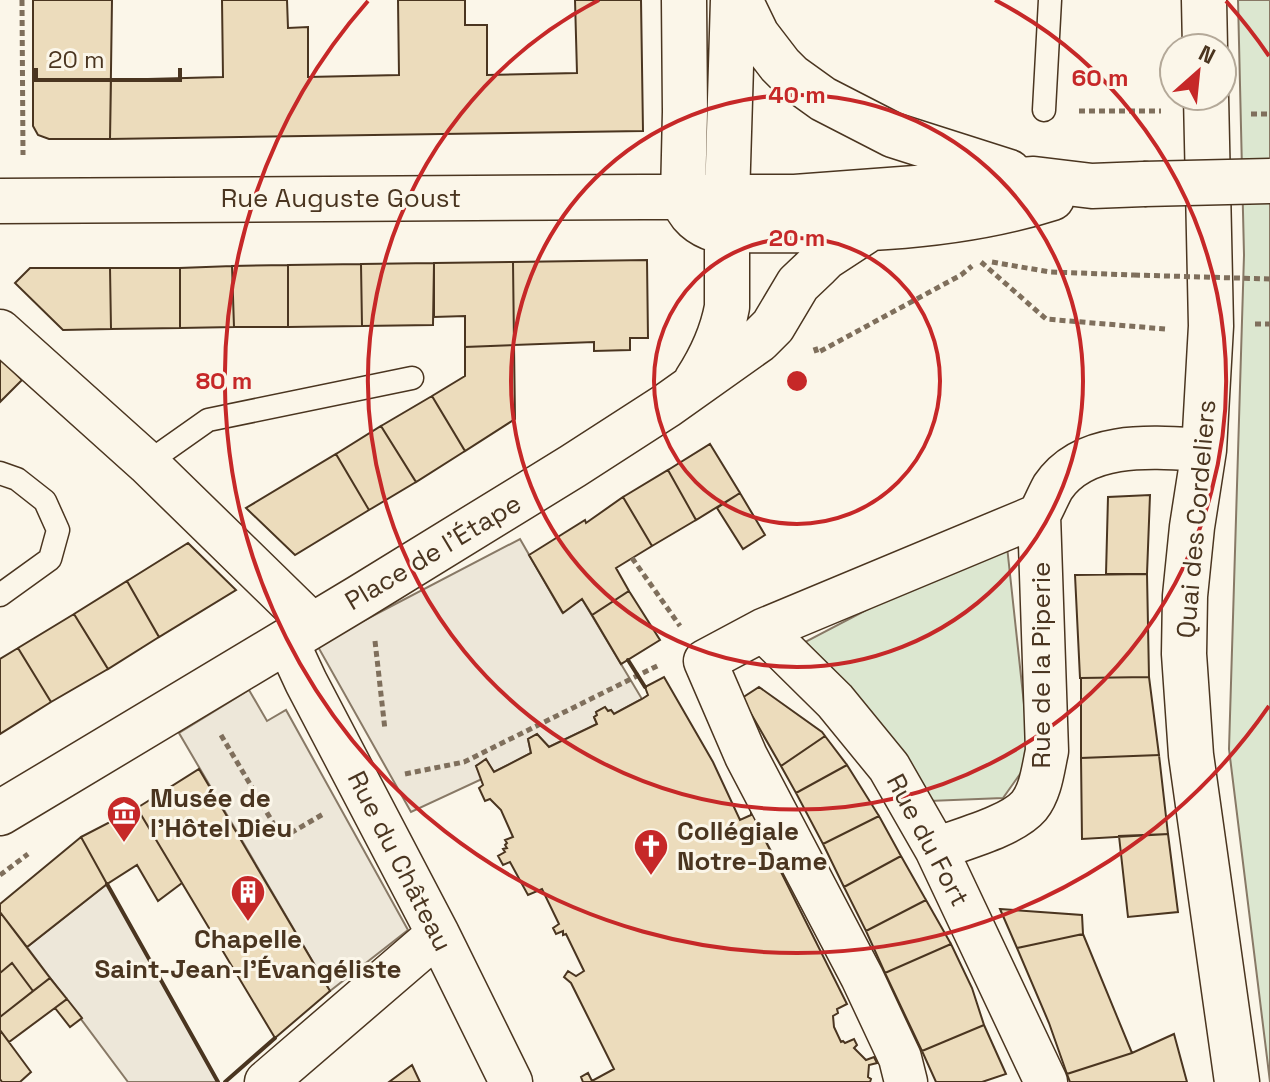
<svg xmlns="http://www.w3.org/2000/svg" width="1270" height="1082" viewBox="0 0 1270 1082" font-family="'Space Grotesk',sans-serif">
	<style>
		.green { fill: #dce7d0; stroke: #887966; stroke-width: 2 }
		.parking { fill: #ede7d9; stroke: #887966; stroke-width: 2 }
		.building { fill: #ecdcbc; stroke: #4a3520; stroke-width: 2 }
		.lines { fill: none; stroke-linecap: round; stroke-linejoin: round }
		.service-casing { stroke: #4a3520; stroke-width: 25 }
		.minor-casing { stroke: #4a3520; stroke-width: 45 }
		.secondary-casing { stroke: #4a3520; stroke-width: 47 }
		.path { stroke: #7f6f5c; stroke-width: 5; stroke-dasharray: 6 4; stroke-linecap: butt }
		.service { stroke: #fbf6e9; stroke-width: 22 }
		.minor { stroke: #fbf6e9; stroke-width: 42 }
		.secondary { stroke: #fbf6e9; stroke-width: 44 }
		.secondary-bridge-casing { stroke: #4a3520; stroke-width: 47; stroke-linecap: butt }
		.path-bridge { stroke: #7f6f5c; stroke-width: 5; stroke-dasharray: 6 4; stroke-linecap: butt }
		.secondary-bridge { stroke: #fbf6e9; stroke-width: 44 }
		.wall { stroke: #4a3520; stroke-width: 4 }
		.ring { fill: none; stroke: #c62828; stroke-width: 4 }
		.labels { text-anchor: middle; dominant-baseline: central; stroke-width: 6; stroke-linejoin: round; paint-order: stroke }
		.street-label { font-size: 26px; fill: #4a3520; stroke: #fbf6e9 }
		.poi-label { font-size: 26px; font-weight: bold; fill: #4a3520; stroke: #fbf6e9; text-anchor: start }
		.centre { fill: #c62828; stroke: #fbf6e9; stroke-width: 4 }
		.ring-label { font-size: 24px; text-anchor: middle; font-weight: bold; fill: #c62828; stroke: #fbf6e9; stroke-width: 6; stroke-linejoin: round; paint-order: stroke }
	</style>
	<rect width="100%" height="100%" fill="#fbf6e9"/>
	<path class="green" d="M 1238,0 L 1270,0 L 1270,1082 L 1229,749 L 1244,255 Z
		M 1006,537 L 1030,760 L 1003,798 L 929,801 L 805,642 Z"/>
	<path class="parking" d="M 520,539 L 562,612 L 582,599 L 642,699 L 614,714 L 611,710 L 608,711 L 605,707 L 596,712 L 597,715 L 594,717 L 597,724 L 549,747 L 537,734 L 528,739 L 531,753 L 494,772 L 486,760 L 476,766 L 482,779 L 411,812 L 317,645 Z
		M 249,690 L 267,721 L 286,710 L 408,930 L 330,991 L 179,733 Z
		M 107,884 L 218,1082 L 128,1082 L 27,947 Z"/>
	<path class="building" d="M 33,0 L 112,0 L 110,139 L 49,139 L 38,135 L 33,126 Z
		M 222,0 L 287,0 L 288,28 L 308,27 L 308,77 L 399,75 L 398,0 L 465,0 L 465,25 L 487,25 L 487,75 L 577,73 L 575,0 L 641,0 L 643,131 L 110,139 L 111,80 L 223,77 Z
		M 647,260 L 648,338 L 630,338 L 630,350 L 594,351 L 594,342 L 514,345 L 513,262 Z
		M 513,262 L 514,345 L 465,347 L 465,316 L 434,317 L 434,263 Z
		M 434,263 L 433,325 L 362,326 L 361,264 Z
		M 361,264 L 362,326 L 288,327 L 288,265 Z
		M 288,265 L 288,327 L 234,327 L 232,266 Z
		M 232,266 L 234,327 L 180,328 L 180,268 Z
		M 30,268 L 110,268 L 111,329 L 63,330 L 15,283 Z
		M 110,268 L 180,268 L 180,328 L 111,329 Z
		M 514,345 L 515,419 L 465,451 L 432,396 L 465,376 L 465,347 Z
		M 0,358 L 22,380 L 0,402 Z
		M 432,396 L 465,451 L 416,482 L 381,426 Z
		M 381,426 L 416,482 L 369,510 L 336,454 Z
		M 710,444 L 740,493 L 696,520 L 668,470 Z
		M 336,454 L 369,510 L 295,555 L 246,508 Z
		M 668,470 L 696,520 L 652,546 L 623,497 Z
		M 740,493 L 765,535 L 743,549 L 717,508 Z
		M 1150,495 L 1147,574 L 1106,574 L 1108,497 Z
		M 623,497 L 652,546 L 616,568 L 629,591 L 592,615 L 582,599 L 563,613 L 529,555 L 585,520 L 586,523 Z
		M 188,543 L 236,590 L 159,637 L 127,581 Z
		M 1147,574 L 1149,677 L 1080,678 L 1075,575 Z
		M 127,581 L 159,637 L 108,669 L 74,614 Z
		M 629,591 L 660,640 L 621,664 L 592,615 Z
		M 74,614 L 108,669 L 51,702 L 18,648 Z
		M 18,648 L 51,702 L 0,734 L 0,659 Z
		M 664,677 L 713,762 L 740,820 L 751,815 L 751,809 L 760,810 L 758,826 L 847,1004 L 837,1009 L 838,1013 L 833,1016 L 834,1027 L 841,1042 L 843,1041 L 845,1043 L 854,1039 L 857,1045 L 854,1048 L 866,1060 L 874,1057 L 877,1063 L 869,1065 L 868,1077 L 871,1079 L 870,1082 L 583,1082 L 581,1077 L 588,1073 L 592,1081 L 614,1069 L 571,983 L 564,977 L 568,971 L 576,976 L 584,971 L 566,934 L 563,935 L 563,931 L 556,934 L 553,928 L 559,924 L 542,889 L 528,895 L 510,862 L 503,865 L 498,856 L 505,852 L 503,849 L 507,848 L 505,845 L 507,843 L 505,840 L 513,837 L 501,810 L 490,799 L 485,801 L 479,788 L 483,785 L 476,766 L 486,759 L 494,772 L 531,753 L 528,739 L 537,734 L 549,747 L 597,724 L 594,717 L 597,715 L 596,712 L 605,707 L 608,711 L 611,710 L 614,714 L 642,699 L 648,695 L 645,687 Z
		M 1149,677 L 1159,755 L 1081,758 L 1081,678 Z
		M 759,687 L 822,732 L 825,736 L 781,766 L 742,698 Z
		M 825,736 L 847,765 L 796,793 L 781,766 Z
		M 1159,755 L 1168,834 L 1082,839 L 1081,758 Z
		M 847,765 L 879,816 L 823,844 L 796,793 Z
		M 199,769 L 330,991 L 275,1038 L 137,808 Z
		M 137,808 L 182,883 L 158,901 L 137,865 L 107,884 L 81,837 Z
		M 879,816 L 901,856 L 844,887 L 823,844 Z
		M 1168,834 L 1178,912 L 1128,917 L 1119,836 Z
		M 81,837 L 107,884 L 27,947 L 0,912 L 0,904 Z
		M 901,856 L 926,900 L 866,931 L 844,887 Z
		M 926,900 L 951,944 L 885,973 L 866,931 Z
		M 1000,909 L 1082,915 L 1083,934 L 1017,948 Z
		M 0,912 L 50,978 L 33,991 L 12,963 L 0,973 Z
		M 1083,934 L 1132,1053 L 1067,1074 L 1049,1023 L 1017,948 Z
		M 951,944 L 972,988 L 984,1025 L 922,1051 L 885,973 Z
		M 12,963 L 33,991 L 0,1017 L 0,973 Z
		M 50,978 L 67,999 L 9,1042 L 0,1030 L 0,1017 Z
		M 67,999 L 82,1018 L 70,1027 L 55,1008 Z
		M 984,1025 L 1006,1074 L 982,1082 L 936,1082 L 922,1051 Z
		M 0,1030 L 31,1072 L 20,1082 L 2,1082 L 0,1079 Z
		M 1174,1034 L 1187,1082 L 1070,1082 L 1067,1074 L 1132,1053 Z
		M 412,1065 L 420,1082 L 389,1082 Z"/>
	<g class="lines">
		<g class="service-casing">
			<path id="service" d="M 1044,110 L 1050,0
				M 147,463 L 208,420 L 412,378
				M 0,473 L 17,479 L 45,501 L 58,530 L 50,559 L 0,595"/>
		</g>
		<g class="minor-casing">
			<path id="minor" d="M 0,331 L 147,463 L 313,625
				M 763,630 L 835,701 L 889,767 L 936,849 L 1046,1082
				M 287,641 L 306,682 L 438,934 L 511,1082
				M 936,849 C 962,839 1012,826 1029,806 C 1041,791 1043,769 1047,751 L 1039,515
				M 266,1082 L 438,934
				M 906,1082 L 900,1058 L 862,977 L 746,756 L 705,661 L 763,630 L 1039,515 C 1044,506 1048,496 1053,487 C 1085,440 1154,447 1204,450"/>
		</g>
		<g class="secondary-casing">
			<path id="secondary" d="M 684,0 L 685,112 L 683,197 C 687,215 701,225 717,230 C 828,231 946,232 1052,198
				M 740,0 L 757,35 L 780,65 L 791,76 L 823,99 L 893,135 L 1009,172
				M 1204,0 L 1205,48
				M 1206,96 L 1211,326 L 1204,450 L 1192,527 L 1185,596 L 1184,654 L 1191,755 L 1237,1082
				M 0,201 L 643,197 L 795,197 L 1034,179 L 1092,186 L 1144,184
				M 696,381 C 711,358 722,334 727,307 L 727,198 L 733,0
				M 0,813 L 360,597 L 573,466 L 666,406 L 759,340 L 773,326 L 798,284 L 818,265 L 826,257 L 869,229"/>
		</g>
		<path class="path" d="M 22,0 L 23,155
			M 1079,111 L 1161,111
			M 1251,114 L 1270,114
			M 981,262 L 1046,319 L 1165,329
			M 992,262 L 1050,272 L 1134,275
			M 1255,324 L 1270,324
			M 815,347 L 817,353 L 961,275 L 972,266
			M 632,558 L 680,626
			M 375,641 L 385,730
			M 221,735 L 282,838 L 325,813
			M 405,774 L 464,762 L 659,665
			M 0,875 L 28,854"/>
		<use href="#service" class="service"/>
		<use href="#minor" class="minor"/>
		<use href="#secondary" class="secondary"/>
		<g class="secondary-bridge-casing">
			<path id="secondary-bridge" d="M 1144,184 L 1270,181"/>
		</g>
		<path class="path-bridge" d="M 1134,275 L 1270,279"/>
		<use href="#secondary-bridge" class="secondary-bridge"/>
		<path class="wall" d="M 628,660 L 645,687
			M 107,884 L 218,1082
			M 225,1082 L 275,1038"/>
	</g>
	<g class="ring">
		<circle cx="797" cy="381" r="143"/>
		<circle cx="797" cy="381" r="286"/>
		<path d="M995 0A429 429 0 1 1 599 0"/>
		<path d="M1269 706A573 573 0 1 1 368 1M1226 1A573 573 0 0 1 1269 56"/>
	</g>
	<defs>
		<g id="museum-pin" transform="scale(1.8)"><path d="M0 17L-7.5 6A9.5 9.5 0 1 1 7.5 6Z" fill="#c62828" stroke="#fbf6e9"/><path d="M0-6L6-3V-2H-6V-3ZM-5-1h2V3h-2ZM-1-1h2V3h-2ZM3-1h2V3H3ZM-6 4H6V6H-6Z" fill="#fff"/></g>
		<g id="church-pin" transform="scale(1.8)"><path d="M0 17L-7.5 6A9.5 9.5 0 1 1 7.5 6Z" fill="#c62828" stroke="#fbf6e9"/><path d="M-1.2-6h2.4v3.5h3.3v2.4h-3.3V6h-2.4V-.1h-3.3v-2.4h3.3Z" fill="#fff"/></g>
		<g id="building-pin" transform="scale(1.8)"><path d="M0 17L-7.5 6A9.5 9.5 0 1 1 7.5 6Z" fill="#c62828" stroke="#fbf6e9"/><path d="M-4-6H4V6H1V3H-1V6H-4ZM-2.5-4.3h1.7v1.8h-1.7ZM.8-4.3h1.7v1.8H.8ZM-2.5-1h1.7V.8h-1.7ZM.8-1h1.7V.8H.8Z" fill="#fff"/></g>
	</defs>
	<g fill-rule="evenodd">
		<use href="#museum-pin" x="124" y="813"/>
		<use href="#church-pin" x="651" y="846"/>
		<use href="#building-pin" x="248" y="892"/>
	</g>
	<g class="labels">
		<g class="street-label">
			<text x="341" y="198">Rue Auguste Goust</text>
			<text transform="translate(1196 519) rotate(-85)">Quai des Cordeliers</text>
			<text transform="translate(433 552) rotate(-31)">Place de l'Étape</text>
			<text transform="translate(1041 665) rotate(-90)">Rue de la Piperie</text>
			<text transform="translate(928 840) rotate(62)">Rue du Fort</text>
			<text transform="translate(400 861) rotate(63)">Rue du Château</text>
		</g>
		<g class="poi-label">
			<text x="150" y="798">Musée de<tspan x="150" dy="30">l'Hôtel Dieu</tspan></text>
			<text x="677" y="831">Collégiale<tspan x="677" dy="30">Notre-Dame</tspan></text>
			<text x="248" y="939" text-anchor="middle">Chapelle<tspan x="248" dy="30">Saint-Jean-l'Évangéliste</tspan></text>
		</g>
	</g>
	<circle cx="797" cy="381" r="12" class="centre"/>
	<g class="ring-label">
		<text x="1100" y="86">60 m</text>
		<text x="797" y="103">40 m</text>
		<text x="797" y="246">20 m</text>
		<text x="224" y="389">80 m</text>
	</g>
	<g transform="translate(1198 72) rotate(27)"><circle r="38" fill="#fbf6e9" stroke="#b4a999" stroke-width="2"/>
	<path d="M0-6L14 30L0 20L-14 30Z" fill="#c62828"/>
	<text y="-12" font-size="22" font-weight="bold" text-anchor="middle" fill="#4a3520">N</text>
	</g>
	<path d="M36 68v12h144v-12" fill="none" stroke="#4a3520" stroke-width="4"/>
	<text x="48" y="68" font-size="24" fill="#4a3520" stroke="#fbf6e9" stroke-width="6" paint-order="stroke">20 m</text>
</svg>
